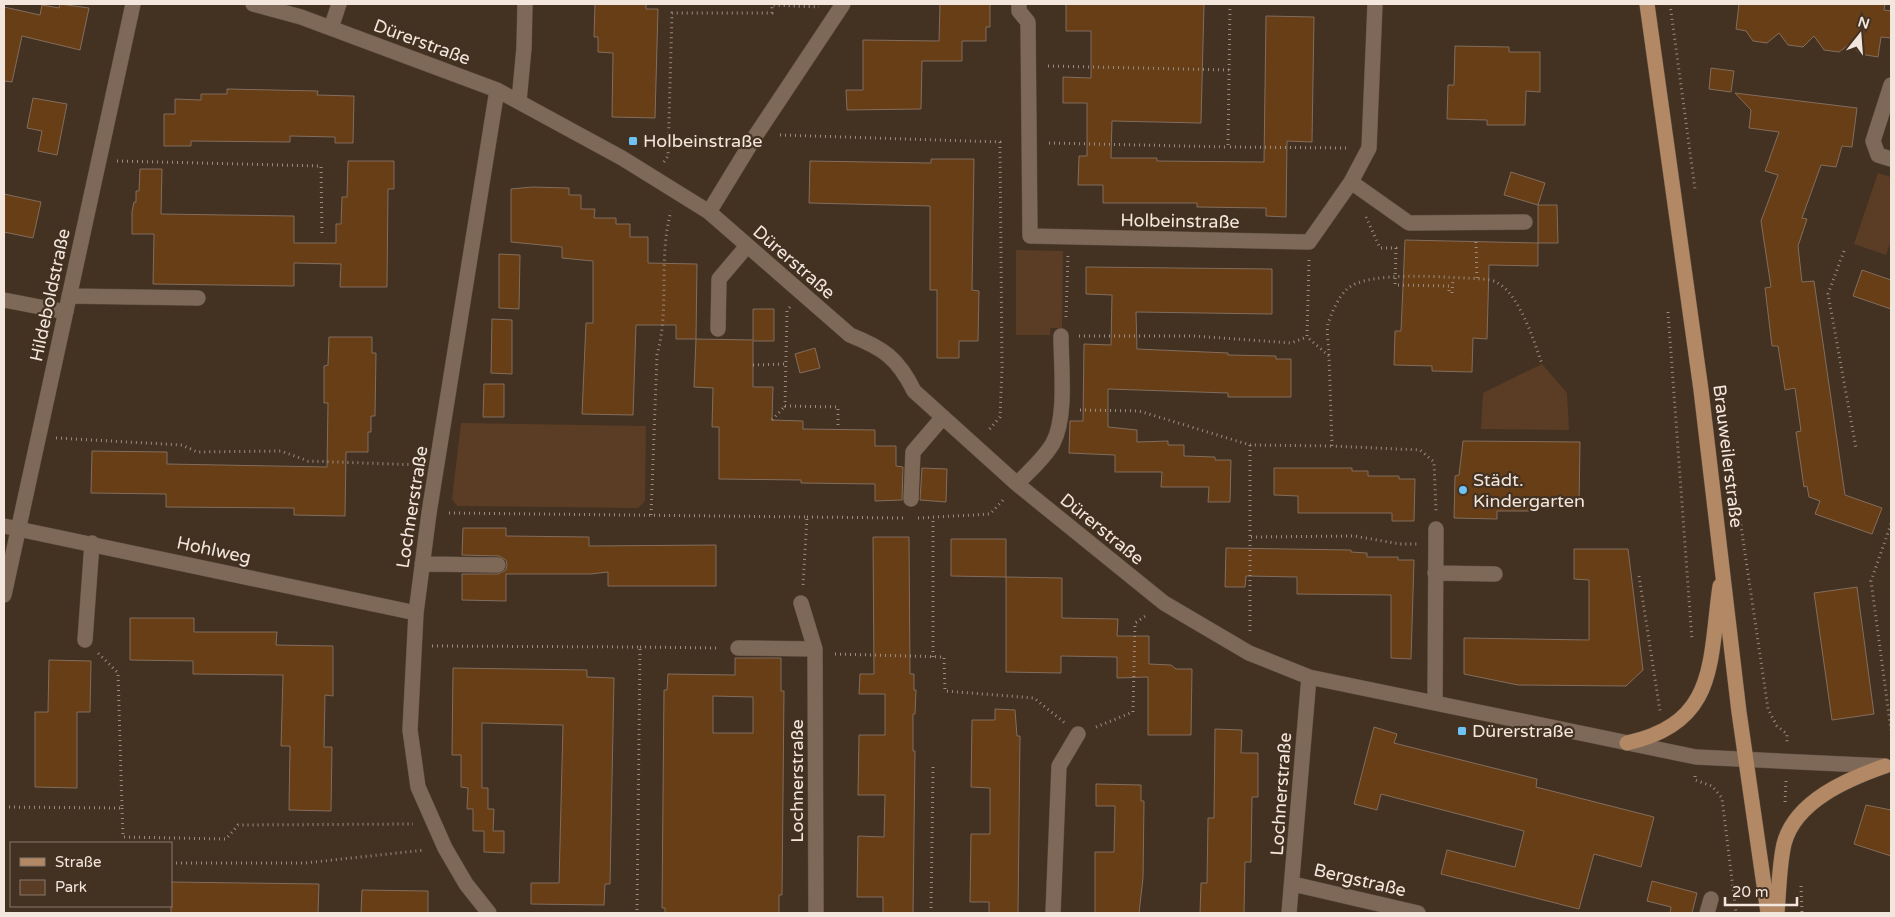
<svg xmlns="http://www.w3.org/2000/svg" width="1895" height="917" viewBox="0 0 1895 917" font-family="'Varela Round',sans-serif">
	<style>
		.green { fill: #5b3d25 }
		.building { fill: #683e17; stroke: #826d5c; fill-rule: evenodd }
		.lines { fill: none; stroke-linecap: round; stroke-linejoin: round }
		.minor-casing { stroke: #5d4e41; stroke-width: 16 }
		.major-casing { stroke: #5d4e41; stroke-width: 16 }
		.path { stroke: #9b8c80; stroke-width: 3; stroke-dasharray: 1 4; stroke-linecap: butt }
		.minor { stroke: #7e6958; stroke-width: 15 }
		.major { stroke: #b28865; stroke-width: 15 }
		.poi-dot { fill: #6fc2f4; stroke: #433122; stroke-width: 2 }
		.labels { text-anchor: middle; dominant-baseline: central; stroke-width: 4.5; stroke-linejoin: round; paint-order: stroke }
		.street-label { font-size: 18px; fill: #f2e6dd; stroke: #433122 }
		.poi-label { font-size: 18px; fill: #f2e6dd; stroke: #433122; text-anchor: start }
	</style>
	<rect width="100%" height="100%" fill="#433122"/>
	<path class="green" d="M 1878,173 L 1891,177 L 1891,241 L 1886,255 L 1854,244 Z
		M 1016,250 L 1063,251 L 1062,328 L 1050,328 L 1050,335 L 1016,335 Z
		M 1542,364 L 1567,393 L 1569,430 L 1481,429 L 1483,393 Z
		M 461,423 L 646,426 L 645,501 L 638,508 L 457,506 L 452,499 Z"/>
	<path class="building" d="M 60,4 L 89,8 L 80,50 L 22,36 L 12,82 L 4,81 L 4,7 L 40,15 L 42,5 L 59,8 Z
		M 595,4 L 646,4 L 646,9 L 658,9 L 655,118 L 612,117 L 613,53 L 598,52 L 598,37 L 594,37 Z
		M 940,4 L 990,4 L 990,27 L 986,27 L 986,41 L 962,41 L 962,61 L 922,61 L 921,109 L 847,110 L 846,90 L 863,90 L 863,40 L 939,41 Z
		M 1066,4 L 1204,4 L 1201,123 L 1112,121 L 1111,158 L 1157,158 L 1157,161 L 1264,162 L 1266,16 L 1314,17 L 1312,142 L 1287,141 L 1286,217 L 1266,216 L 1266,208 L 1197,207 L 1197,203 L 1103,203 L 1103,185 L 1078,185 L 1079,156 L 1087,156 L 1087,103 L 1063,103 L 1063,77 L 1091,78 L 1091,31 L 1066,31 Z
		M 1739,4 L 1885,4 L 1884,10 L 1891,11 L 1891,38 L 1881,37 L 1878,57 L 1860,54 L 1851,43 L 1839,52 L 1824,50 L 1814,36 L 1803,47 L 1788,45 L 1779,33 L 1767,43 L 1753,41 L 1746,31 L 1736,29 Z
		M 1455,46 L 1509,47 L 1509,52 L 1540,52 L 1540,92 L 1526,91 L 1525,125 L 1487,125 L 1487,120 L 1447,119 L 1448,85 L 1454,85 Z
		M 1711,68 L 1734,71 L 1731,92 L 1709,89 Z
		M 227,89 L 318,91 L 317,95 L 354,96 L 353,143 L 335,143 L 335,137 L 290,136 L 290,142 L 191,141 L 191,146 L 164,146 L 164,114 L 175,114 L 175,99 L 201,100 L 201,94 L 227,94 Z
		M 1735,93 L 1857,108 L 1852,147 L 1842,146 L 1836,167 L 1821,165 L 1802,218 L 1807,219 L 1798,246 L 1802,282 L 1814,281 L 1845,495 L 1882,508 L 1872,534 L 1815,514 L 1820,501 L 1809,497 L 1807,486 L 1804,487 L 1796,432 L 1801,431 L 1795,388 L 1785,390 L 1778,346 L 1772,346 L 1765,288 L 1771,287 L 1761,221 L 1778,175 L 1765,171 L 1779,132 L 1749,128 L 1751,110 Z
		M 33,98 L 67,104 L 57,155 L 38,151 L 42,131 L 27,128 Z
		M 931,159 L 974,159 L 972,290 L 979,291 L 978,341 L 959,341 L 959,358 L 937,358 L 937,290 L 930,290 L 930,206 L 809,203 L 810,161 L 931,163 Z
		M 348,161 L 394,161 L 394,189 L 388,189 L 387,287 L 340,287 L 341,264 L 294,263 L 294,286 L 153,284 L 154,234 L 132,234 L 132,212 L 134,202 L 136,202 L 136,191 L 139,191 L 140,169 L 162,169 L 161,214 L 294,216 L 294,243 L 336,243 L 336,224 L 341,224 L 342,197 L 347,197 Z
		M 1511,172 L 1545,183 L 1538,205 L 1504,195 Z
		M 532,187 L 569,188 L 569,195 L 581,195 L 581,209 L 595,209 L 594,218 L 616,218 L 616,224 L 630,224 L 630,237 L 648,237 L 648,263 L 697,264 L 696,339 L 676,339 L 676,325 L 636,325 L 633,415 L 582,414 L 586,323 L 593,323 L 593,261 L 562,258 L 562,247 L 511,242 L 511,189 Z
		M 4,194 L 41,202 L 33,238 L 4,232 Z
		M 1538,205 L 1557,205 L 1558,243 L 1538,243 Z
		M 1405,240 L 1538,243 L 1538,266 L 1489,265 L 1487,339 L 1473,338 L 1472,372 L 1432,371 L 1432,366 L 1394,365 L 1395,331 L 1401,331 Z
		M 499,254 L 520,255 L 519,309 L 499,308 Z
		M 1086,267 L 1272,269 L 1272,314 L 1136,312 L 1137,349 L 1228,353 L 1228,355 L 1276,356 L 1276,359 L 1291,359 L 1291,397 L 1228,397 L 1228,393 L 1108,389 L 1108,427 L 1137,430 L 1137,442 L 1168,441 L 1168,445 L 1184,445 L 1184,456 L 1215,457 L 1215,460 L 1231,460 L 1230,502 L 1208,502 L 1209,487 L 1161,487 L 1162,472 L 1115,472 L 1115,455 L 1069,453 L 1070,421 L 1083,421 L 1084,344 L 1111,345 L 1112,295 L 1086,294 Z
		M 1862,270 L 1891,280 L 1891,309 L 1853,296 Z
		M 753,309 L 774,309 L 774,341 L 753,341 L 753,387 L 773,387 L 772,420 L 803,421 L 803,429 L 875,430 L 875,446 L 896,446 L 896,466 L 903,467 L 902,500 L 875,501 L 875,484 L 801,483 L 801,480 L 719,479 L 719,427 L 712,427 L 713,388 L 694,387 L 696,339 L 753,340 Z
		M 492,319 L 512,320 L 512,374 L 491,373 Z
		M 329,337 L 372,337 L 372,353 L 376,353 L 375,416 L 371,416 L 371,432 L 368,432 L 368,452 L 346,452 L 345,516 L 294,515 L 294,508 L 166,507 L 166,494 L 91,493 L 92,451 L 167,452 L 167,464 L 327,467 L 328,403 L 324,403 L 324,366 L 328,365 Z
		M 815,348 L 820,368 L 800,373 L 795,354 Z
		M 484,384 L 504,384 L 504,417 L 483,417 Z
		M 1463,441 L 1580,442 L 1579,504 L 1538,503 L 1538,511 L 1497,511 L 1497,519 L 1454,518 L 1455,476 L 1459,475 Z
		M 922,468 L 947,469 L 946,502 L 920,500 Z
		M 1274,468 L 1352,468 L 1352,471 L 1368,471 L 1368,476 L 1399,476 L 1399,479 L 1415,479 L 1414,521 L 1392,521 L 1392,513 L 1298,513 L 1298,496 L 1274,495 Z
		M 463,528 L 506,528 L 506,536 L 589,537 L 589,546 L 716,545 L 716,586 L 608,586 L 608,572 L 590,574 L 506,574 L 506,601 L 462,600 L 462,574 L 498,574 L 506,570 L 507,565 L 506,560 L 499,556 L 462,555 Z
		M 873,537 L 909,537 L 910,674 L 914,674 L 914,690 L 916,690 L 915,714 L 913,714 L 913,751 L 915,751 L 913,913 L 883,913 L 883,897 L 857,897 L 858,836 L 884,837 L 885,795 L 858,795 L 859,735 L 885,735 L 885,694 L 859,694 L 860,674 L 874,674 Z
		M 951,539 L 1006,539 L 1006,577 L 951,576 Z
		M 1226,548 L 1351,550 L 1351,552 L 1367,553 L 1367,557 L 1398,557 L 1398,560 L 1414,560 L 1411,659 L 1391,658 L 1391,595 L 1297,594 L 1297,577 L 1246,576 L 1245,587 L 1225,587 Z
		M 1574,549 L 1628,549 L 1643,670 L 1626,686 L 1518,685 L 1464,674 L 1464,638 L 1589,640 L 1589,580 L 1574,579 Z
		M 1006,577 L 1062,578 L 1062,618 L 1118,619 L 1117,636 L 1149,636 L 1149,664 L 1171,665 L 1176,669 L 1192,669 L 1191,735 L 1148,735 L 1148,677 L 1117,678 L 1117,657 L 1061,656 L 1061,673 L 1006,672 Z
		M 1857,587 L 1874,714 L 1832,720 L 1814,593 Z
		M 130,618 L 194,618 L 194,632 L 277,632 L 276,645 L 333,646 L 333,696 L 325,695 L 324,747 L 332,747 L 331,811 L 289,810 L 290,746 L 281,746 L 283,675 L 193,674 L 193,661 L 130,660 Z
		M 735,658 L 781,658 L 781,691 L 784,691 L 782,895 L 779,895 L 779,913 L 665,913 L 665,908 L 662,908 L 664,690 L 667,690 L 668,674 L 735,675 ZM 713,696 L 753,697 L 753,733 L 713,733 Z
		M 49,660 L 91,661 L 90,712 L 77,712 L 77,788 L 35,787 L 35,712 L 48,712 Z
		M 453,668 L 587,670 L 587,677 L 614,678 L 610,884 L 605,884 L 604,905 L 531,904 L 531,883 L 559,883 L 563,725 L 482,723 L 482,788 L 488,788 L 488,809 L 494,809 L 493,831 L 504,831 L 504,853 L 484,852 L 484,831 L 473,831 L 473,809 L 467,809 L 468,788 L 461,787 L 461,755 L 452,755 Z
		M 995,709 L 1015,710 L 1017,736 L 1020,736 L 1018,913 L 989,913 L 989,902 L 970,902 L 971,834 L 990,834 L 990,788 L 971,787 L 972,720 L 995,720 Z
		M 1374,727 L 1397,734 L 1394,743 L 1537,779 L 1536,787 L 1654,817 L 1641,867 L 1594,854 L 1579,909 L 1441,874 L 1447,850 L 1515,867 L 1524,831 L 1381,794 L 1377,810 L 1354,804 Z
		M 1215,729 L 1242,730 L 1241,753 L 1258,753 L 1258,797 L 1252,797 L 1251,862 L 1245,862 L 1244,913 L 1200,913 L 1201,883 L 1207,883 L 1208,818 L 1214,818 Z
		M 1096,784 L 1141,785 L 1141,801 L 1144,801 L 1143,878 L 1139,913 L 1095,913 L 1095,852 L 1114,852 L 1115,806 L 1096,806 Z
		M 1866,805 L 1891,810 L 1891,856 L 1854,844 Z
		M 1652,881 L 1697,893 L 1692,913 L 1670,913 L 1671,907 L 1647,901 Z
		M 171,882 L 319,884 L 318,913 L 171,913 Z
		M 362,890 L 428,891 L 428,913 L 361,913 Z"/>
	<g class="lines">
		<g class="minor-casing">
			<path id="minor" d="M 253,4 L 301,17 L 497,90 L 622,158 L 709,212 L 850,335 C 883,348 898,358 914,391 L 1017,484 L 1164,603 L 1249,653 L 1309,677 L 1696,757 L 1885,766
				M 1019,4 L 1019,11 L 1028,22 L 1030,236 L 1309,242 L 1351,182 L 1369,148 L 1375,4
				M 331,28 L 339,4
				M 1891,85 L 1873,141 L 1878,155 L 1891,159
				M 519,101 L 524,48 L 525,4
				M 1351,182 L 1409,223 L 1525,222
				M 709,212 L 756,135 L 843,4
				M 69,296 L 198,298
				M 4,300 L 66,312
				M 718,329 L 719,279 L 747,246
				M 1017,484 C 1029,471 1044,459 1053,443 C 1067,417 1061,366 1061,336
				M 911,499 L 913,452 L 943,417
				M 4,526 L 416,613
				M 422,564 L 498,565
				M 1435,573 L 1495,574
				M 4,595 L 133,4
				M 801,603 L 815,649 L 816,913
				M 85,640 L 92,543
				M 738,648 L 815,649
				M 1435,702 L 1436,529
				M 1293,884 L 1418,913
				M 489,913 L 466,884 L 445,848 L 418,787 L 410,730 L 416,613 L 429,513 L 497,90
				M 1053,913 L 1059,766 L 1078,734
				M 1289,913 L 1309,677
				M 1707,913 L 1711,899"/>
		</g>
		<g class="major-casing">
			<path id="major" d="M 1647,4 L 1701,390 L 1739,712 L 1768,913
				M 1627,743 C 1718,723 1709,662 1720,586
				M 1777,913 C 1779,891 1779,866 1784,844 C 1795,801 1848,779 1885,766"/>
		</g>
		<path class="path" d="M 1230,4 L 1228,147 L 1346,148
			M 1670,4 L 1695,189
			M 1048,66 L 1229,70
			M 780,135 L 1000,142 L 1002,367 L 1000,417 L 988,431
			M 1049,143 L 1228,147
			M 117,161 L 321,166 L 322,237
			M 664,162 L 668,156 L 672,13 L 772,13 L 772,5 L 819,7
			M 1366,217 L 1380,248 L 1396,248 L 1395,285 L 1449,286 L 1449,293
			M 1476,242 L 1477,279
			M 1844,251 L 1828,294 L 1856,448
			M 1309,260 L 1307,337 L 1329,356 L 1332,446 L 1420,450 L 1434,462 L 1436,511
			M 1452,293 L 1453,279
			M 790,307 L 787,311 L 785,406 L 838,407 L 838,429
			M 1668,312 L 1692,640
			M 1066,317 L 1068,256
			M 1079,336 L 1194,336 L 1291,343 L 1307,337
			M 1329,355 C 1329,346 1326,333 1328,324 C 1331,314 1338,298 1346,290 C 1366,269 1454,278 1483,279 C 1488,280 1494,280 1498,283 C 1520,296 1534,341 1542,364
			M 753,365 L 786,364
			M 1080,410 L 1139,411 L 1250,445 L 1332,446
			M 772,420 L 785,406
			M 56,438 L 182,445 L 197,452 L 281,451 L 308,461 L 419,465
			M 1250,445 L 1250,632
			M 1732,465 L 1768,709 L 1777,726 L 1787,734 L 1787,742
			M 449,513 L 807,517 L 803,585
			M 651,515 L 657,355 C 670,308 658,258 671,211
			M 807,517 L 904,518
			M 918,518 L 990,514 L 1005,498
			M 1891,524 L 1871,581 L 1891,730
			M 1251,537 L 1354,536 L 1400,544 L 1417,544
			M 1639,576 L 1660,711
			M 432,646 L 640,647 L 637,913
			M 640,647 L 719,648
			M 835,654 L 944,657 L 945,691 L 1034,698 L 1065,723
			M 933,657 L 933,518
			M 1096,727 L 1133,712 L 1135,623 L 1147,615
			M 1695,776 L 1695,780 L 1712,786 L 1722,798 L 1736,913
			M 1785,802 L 1786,781
			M 4,807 L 122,808 L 118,673 L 98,653
			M 122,808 L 123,837 L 226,839 L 238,825 L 413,824
			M 171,863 L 305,863 L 425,850
			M 1801,886 L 1802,913
			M 931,913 L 933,767"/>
		<use href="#minor" class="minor"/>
		<use href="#major" class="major"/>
	</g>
	<g class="poi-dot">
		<rect x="628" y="136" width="10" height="10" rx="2.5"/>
		<circle cx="1463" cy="490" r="5"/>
		<rect x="1457" y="726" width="10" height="10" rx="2.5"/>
	</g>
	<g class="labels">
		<g class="street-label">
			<text transform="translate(422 42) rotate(20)">Dürerstraße</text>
			<text transform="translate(1180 221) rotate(1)">Holbeinstraße</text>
			<text transform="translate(794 262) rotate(41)">Dürerstraße</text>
			<text transform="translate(50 295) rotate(-78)">Hildeboldstraße</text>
			<text transform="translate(1728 456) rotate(83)">Brauweilerstraße</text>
			<text transform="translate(412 507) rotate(-81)">Lochnerstraße</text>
			<text transform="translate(1102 529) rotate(39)">Dürerstraße</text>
			<text transform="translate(214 550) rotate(12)">Hohlweg</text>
			<text transform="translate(797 781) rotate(-90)">Lochnerstraße</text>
			<text transform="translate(1281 794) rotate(-86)">Lochnerstraße</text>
			<text transform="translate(1360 880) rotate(13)">Bergstraße</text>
		</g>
		<g class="poi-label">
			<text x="643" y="141">Holbeinstraße</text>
			<text x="1473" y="480">Städt.<tspan x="1473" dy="21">Kindergarten</tspan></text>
			<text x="1472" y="731">Dürerstraße</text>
		</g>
	</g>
	<rect width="1895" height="917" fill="none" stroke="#f2e6dd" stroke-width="10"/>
	<rect x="10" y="842" width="162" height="65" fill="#433122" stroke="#89796d"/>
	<rect x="20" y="858" width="25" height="8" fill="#b28865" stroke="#89796d"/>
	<text x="55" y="867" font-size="15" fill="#f2e6dd">Straße</text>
	<rect x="20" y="880" width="25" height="15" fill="#5b3d25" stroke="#89796d"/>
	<text x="55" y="892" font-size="15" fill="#f2e6dd">Park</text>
	<g transform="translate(1860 35) rotate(17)" stroke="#433122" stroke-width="4" paint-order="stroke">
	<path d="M0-4L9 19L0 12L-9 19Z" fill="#f2e6dd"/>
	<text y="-8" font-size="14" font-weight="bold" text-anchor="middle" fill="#f2e6dd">N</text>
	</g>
	<path d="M1725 897v8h72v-8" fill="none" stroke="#f2e6dd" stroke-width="2.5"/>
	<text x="1732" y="897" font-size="15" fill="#f2e6dd" stroke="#433122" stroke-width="4" paint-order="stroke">20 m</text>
</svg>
